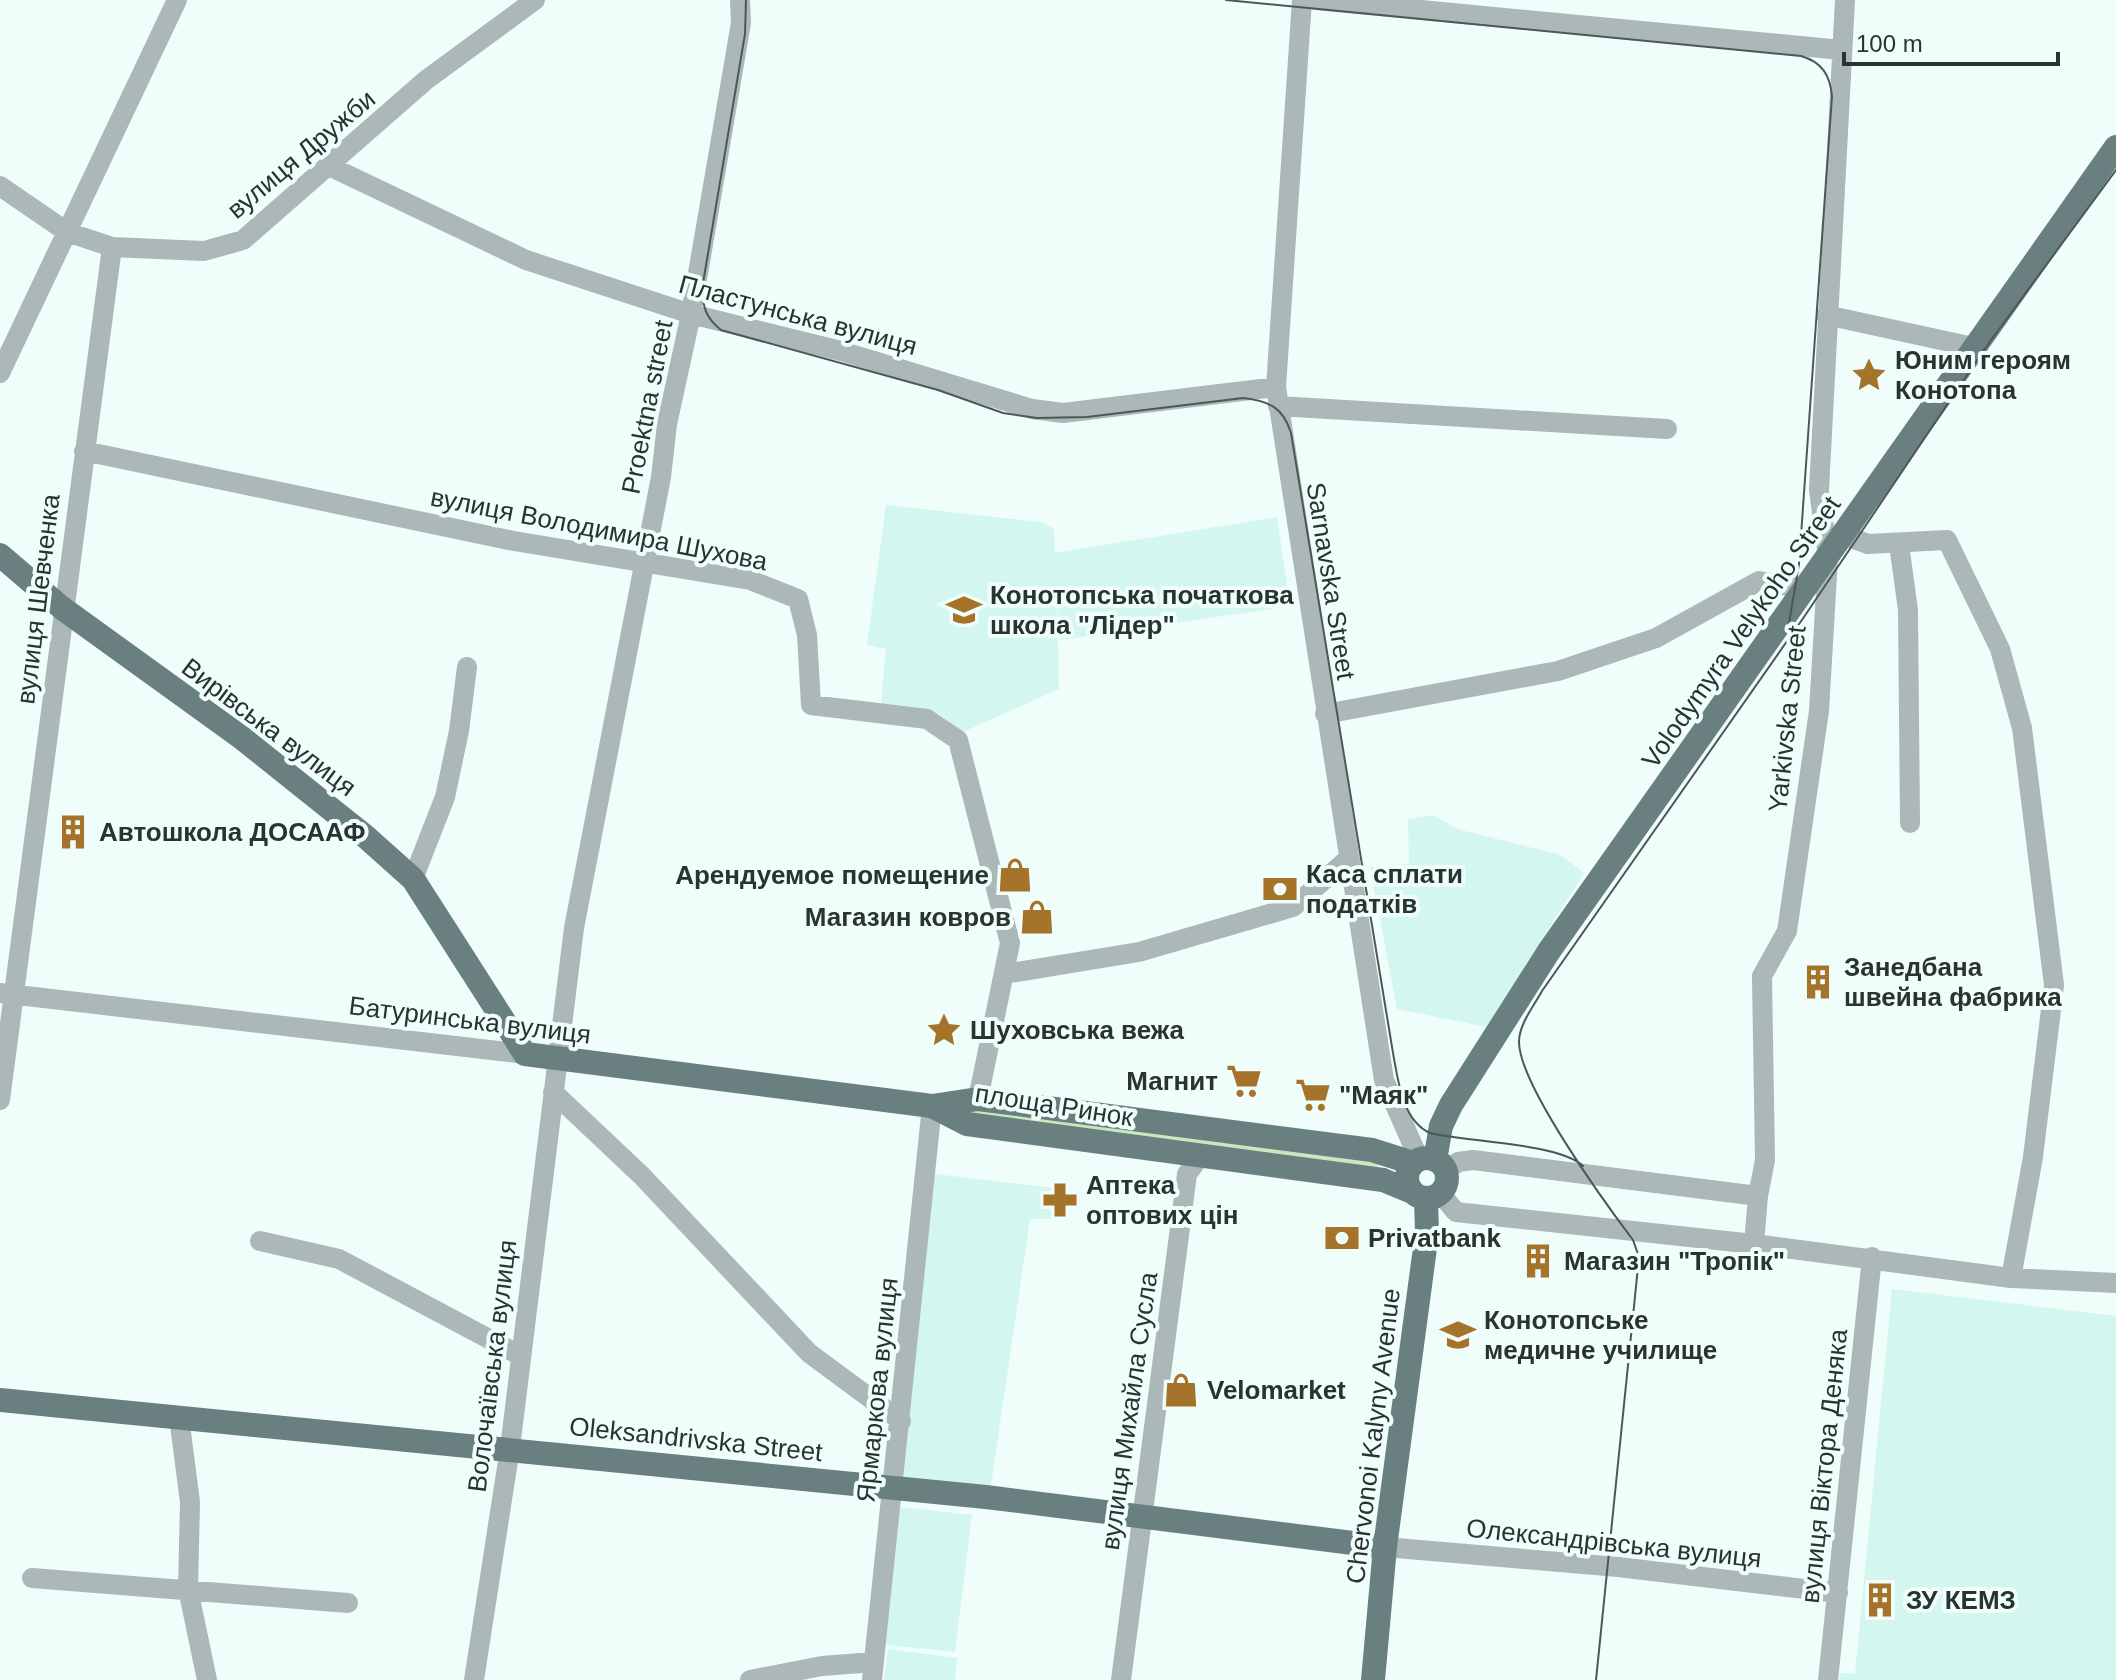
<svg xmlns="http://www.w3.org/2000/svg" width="2116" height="1680" viewBox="0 0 2116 1680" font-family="Arial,sans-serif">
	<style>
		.built { fill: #d3f6ee }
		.green { fill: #c9e8bd }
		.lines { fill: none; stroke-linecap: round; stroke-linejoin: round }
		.minor { stroke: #acb7b8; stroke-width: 20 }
		.major { stroke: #6a7f80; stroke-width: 24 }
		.tram { stroke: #4d5856; stroke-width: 2 }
		.labels { text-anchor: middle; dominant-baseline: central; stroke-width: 8; stroke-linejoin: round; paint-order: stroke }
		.street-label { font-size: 26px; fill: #293331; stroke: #effefa }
		.poi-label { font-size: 26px; font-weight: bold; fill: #293331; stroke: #effefa; text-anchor: start }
	</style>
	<rect width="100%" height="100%" fill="#effefa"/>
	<path class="built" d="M 886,505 L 1042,522 L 1054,529 L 1055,553 L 1277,517 L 1290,606 L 1060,640 L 1057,600 L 1059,689 L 963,732 L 938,713 L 881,704 L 886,649 L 867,645 Z
		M 1433,815 L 1457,829 L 1561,855 L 1584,873 L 1486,1027 L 1397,1009 L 1370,867 L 1409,864 L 1408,819 Z
		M 935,1174 L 1071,1190 L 1069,1219 L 1030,1219 L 991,1485 L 902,1479 Z
		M 1892,1289 L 2116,1316 L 2116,1680 L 1839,1680 L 1840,1673 L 1855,1674 Z
		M 900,1507 L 972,1515 L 955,1652 L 886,1645 Z
		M 888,1649 L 957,1658 L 955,1680 L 884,1680 Z"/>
	<path class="green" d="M 970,1106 L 1376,1160 L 1379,1169 L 969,1115 Z"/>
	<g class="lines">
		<path class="minor" d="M 1302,0 L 1276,387 L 1384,1080 L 1419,1159
			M 1316,0 L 1842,50
			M 329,166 L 526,260 L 691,314 L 841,351 L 1032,409 L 1063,413 L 1276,387
			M 0,186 L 67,232 L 112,247 L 204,251 L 243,240 L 426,80 L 535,0
			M 1826,315 L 1973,347
			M 0,373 L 177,0
			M 1278,406 L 1667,429
			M 84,451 L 514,541 L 750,580 L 798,599 L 807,635 L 811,705 L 927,719 L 958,740 L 1010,943 L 978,1099
			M 1843,535 L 1868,544 L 1947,540 L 2000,649 L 2022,728 L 2054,985 L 2033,1157 L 2011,1278
			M 1899,544 L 1908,610 L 1910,823
			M 1325,714 L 1558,671 L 1656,638 L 1759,581 L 1806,589
			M 413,879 L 445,797 L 459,731 L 467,667
			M 1004,974 L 1139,952 L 1293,907 L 1348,859
			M 0,993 L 525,1054
			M 553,1092 L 642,1176 L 809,1353 L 901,1421
			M 0,1100 L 112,247
			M 1446,1171 L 1458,1162 L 1473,1160 L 1758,1196 L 1754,1244 L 2011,1278 L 2116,1283
			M 1440,1193 L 1456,1212 L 1754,1244
			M 1758,1196 L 1765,1160 L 1762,976 L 1787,931 L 1819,711 L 1828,558 L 1819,490 L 1845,0
			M 260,1241 L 339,1259 L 521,1356
			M 179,1417 L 190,1502 L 188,1589 L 207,1680
			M 1385,1547 L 1618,1567 L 1838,1593
			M 32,1578 L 348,1603
			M 474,1680 L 510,1448 L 574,928 L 661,477 L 667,424 L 691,314 L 741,23 L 740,0
			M 750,1680 L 822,1666 L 874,1662
			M 872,1680 L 932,1106
			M 1121,1680 L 1187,1174 L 1202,1154
			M 1828,1680 L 1872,1257"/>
		<path class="major" d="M 0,555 L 62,608 L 242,738 L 366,837 L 413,879 L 525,1054 L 932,1106 L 978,1099 L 1372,1150 L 1413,1163
			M 932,1106 L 967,1124 L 1383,1180 L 1412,1192
			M1407 1178a20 20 0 1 1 40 0a20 20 0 1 1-40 0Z
			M 1435,1160 L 1441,1126 L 1451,1105 L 1549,951 L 2116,147
			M 0,1400 L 986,1497 L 1385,1547
			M 1373,1680 L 1385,1547 L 1427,1233 L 1426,1199"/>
		<path class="tram" d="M 746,0 L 745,34 L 702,289 C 703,308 706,318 721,330 L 938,390 L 1003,413 L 1037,418 L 1087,417 L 1243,398 C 1269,401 1283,407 1291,433 L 1393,1053 C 1398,1080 1402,1120 1430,1133 C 1467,1142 1558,1143 1583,1166
			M 1226,0 L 1801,56 C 1822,62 1830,75 1832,96 L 1799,564 L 1788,629
			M 1596,1680 L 1639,1257 L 1633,1240 C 1605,1203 1519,1084 1519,1042 C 1519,1024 1534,1006 1542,991 L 1804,617 L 1986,347 L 2116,170"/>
	</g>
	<defs>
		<g id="sight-bare" transform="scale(2.76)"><path d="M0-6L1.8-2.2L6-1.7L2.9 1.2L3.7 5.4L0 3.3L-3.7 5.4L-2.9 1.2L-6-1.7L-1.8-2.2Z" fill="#a6732b" stroke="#effefa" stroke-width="2.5" paint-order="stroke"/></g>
		<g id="school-bare" transform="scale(2.76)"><path d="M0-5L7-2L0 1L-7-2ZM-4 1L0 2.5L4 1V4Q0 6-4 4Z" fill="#a6732b" stroke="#effefa" stroke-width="2.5" paint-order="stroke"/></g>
		<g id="building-bare" transform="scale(2.76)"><path d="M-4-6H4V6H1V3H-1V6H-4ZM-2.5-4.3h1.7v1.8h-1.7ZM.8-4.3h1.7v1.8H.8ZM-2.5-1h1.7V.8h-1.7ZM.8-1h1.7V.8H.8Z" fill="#a6732b" stroke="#effefa" stroke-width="2.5" paint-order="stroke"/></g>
		<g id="shop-bare" transform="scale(2.76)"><path d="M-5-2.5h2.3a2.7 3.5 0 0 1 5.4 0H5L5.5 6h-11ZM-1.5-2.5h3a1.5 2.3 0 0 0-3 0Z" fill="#a6732b" stroke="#effefa" stroke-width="2.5" paint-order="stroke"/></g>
		<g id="bank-bare" transform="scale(2.76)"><path d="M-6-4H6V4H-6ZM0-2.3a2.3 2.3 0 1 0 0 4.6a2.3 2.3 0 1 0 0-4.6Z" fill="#a6732b" stroke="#effefa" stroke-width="2.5" paint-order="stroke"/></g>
		<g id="supermarket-bare" transform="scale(2.76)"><path d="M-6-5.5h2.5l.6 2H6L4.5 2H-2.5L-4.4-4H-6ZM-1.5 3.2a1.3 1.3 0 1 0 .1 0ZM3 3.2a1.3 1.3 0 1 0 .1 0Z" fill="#a6732b" stroke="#effefa" stroke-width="2.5" paint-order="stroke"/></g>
		<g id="pharmacy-bare" transform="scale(2.76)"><path d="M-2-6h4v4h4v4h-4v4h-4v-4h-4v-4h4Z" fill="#a6732b" stroke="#effefa" stroke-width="2.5" paint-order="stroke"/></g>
		<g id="university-bare" transform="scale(2.76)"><path d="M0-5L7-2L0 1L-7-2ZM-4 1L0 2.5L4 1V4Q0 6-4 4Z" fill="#a6732b" stroke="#effefa" stroke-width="2.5" paint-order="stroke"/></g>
	</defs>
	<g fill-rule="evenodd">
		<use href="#sight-bare" x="1869" y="375"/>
		<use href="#school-bare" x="964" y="610"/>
		<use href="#building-bare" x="73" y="832"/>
		<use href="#shop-bare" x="1015" y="875"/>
		<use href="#bank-bare" x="1280" y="889"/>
		<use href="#shop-bare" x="1037" y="917"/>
		<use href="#building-bare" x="1818" y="982"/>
		<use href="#sight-bare" x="944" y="1030"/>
		<use href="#supermarket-bare" x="1244" y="1081"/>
		<use href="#supermarket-bare" x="1313" y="1095"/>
		<use href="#pharmacy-bare" x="1060" y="1200"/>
		<use href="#bank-bare" x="1342" y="1238"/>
		<use href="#building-bare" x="1538" y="1261"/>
		<use href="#university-bare" x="1458" y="1335"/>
		<use href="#shop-bare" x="1181" y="1390"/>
		<use href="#building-bare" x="1880" y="1600"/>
	</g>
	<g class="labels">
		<g class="street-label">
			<text transform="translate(301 154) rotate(-40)">вулиця Дружби</text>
			<text transform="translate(798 315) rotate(15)">Пластунська вулиця</text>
			<text transform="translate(647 407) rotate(-79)">Proektna street</text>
			<text transform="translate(599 529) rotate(11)">вулиця Володимира Шухова</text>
			<text transform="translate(1331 581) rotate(81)">Sarnavska Street</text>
			<text transform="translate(38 599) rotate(-83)">вулиця Шевченка</text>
			<text transform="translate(1741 632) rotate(-55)">Volodymyra Velykoho Street</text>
			<text transform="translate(1787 719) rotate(-84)">Yarkivska Street</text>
			<text transform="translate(269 727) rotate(37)">Вирівська вулиця</text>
			<text transform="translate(470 1020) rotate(7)">Батуринська вулиця</text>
			<text transform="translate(1054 1105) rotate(9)">площа Ринок</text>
			<text transform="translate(492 1366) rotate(-83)">Волочаївська вулиця</text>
			<text transform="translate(877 1390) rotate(-84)">Ярмаркова вулиця</text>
			<text transform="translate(1129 1411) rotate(-82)">вулиця Михайла Сусла</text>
			<text transform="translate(1373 1436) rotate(-83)">Chervonoi Kalyny Avenue</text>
			<text transform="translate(696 1439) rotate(6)">Oleksandrivska Street</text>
			<text transform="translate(1824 1466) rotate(-84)">вулиця Віктора Деняка</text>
			<text transform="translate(1614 1543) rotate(6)">Олександрівська вулиця</text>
		</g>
		<g class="poi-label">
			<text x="1895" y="360">Юним героям<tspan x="1895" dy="30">Конотопа</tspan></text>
			<text x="990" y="595">Конотопська початкова<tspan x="990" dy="30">школа "Лідер"</tspan></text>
			<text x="99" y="832">Автошкола ДОСААФ</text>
			<text x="1306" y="874">Каса сплати<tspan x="1306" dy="30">податків</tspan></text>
			<text x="989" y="875" text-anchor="end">Арендуемое помещение</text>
			<text x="1011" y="917" text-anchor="end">Магазин ковров</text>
			<text x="1844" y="967">Занедбана<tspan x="1844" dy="30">швейна фабрика</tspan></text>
			<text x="970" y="1030">Шуховська вежа</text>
			<text x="1218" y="1081" text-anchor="end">Магнит</text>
			<text x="1339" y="1095">"Маяк"</text>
			<text x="1086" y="1185">Аптека<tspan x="1086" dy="30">оптових цін</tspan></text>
			<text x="1368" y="1238">Privatbank</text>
			<text x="1564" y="1261">Магазин "Тропік"</text>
			<text x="1484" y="1320">Конотопське<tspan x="1484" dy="30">медичне училище</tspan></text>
			<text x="1207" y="1390">Velomarket</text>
			<text x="1906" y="1600">ЗУ КЕМЗ</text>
		</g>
	</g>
	<path d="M1844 52v12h214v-12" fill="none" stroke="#293331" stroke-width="4"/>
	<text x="1856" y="52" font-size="24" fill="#293331" stroke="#effefa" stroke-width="6" paint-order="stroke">100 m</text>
</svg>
